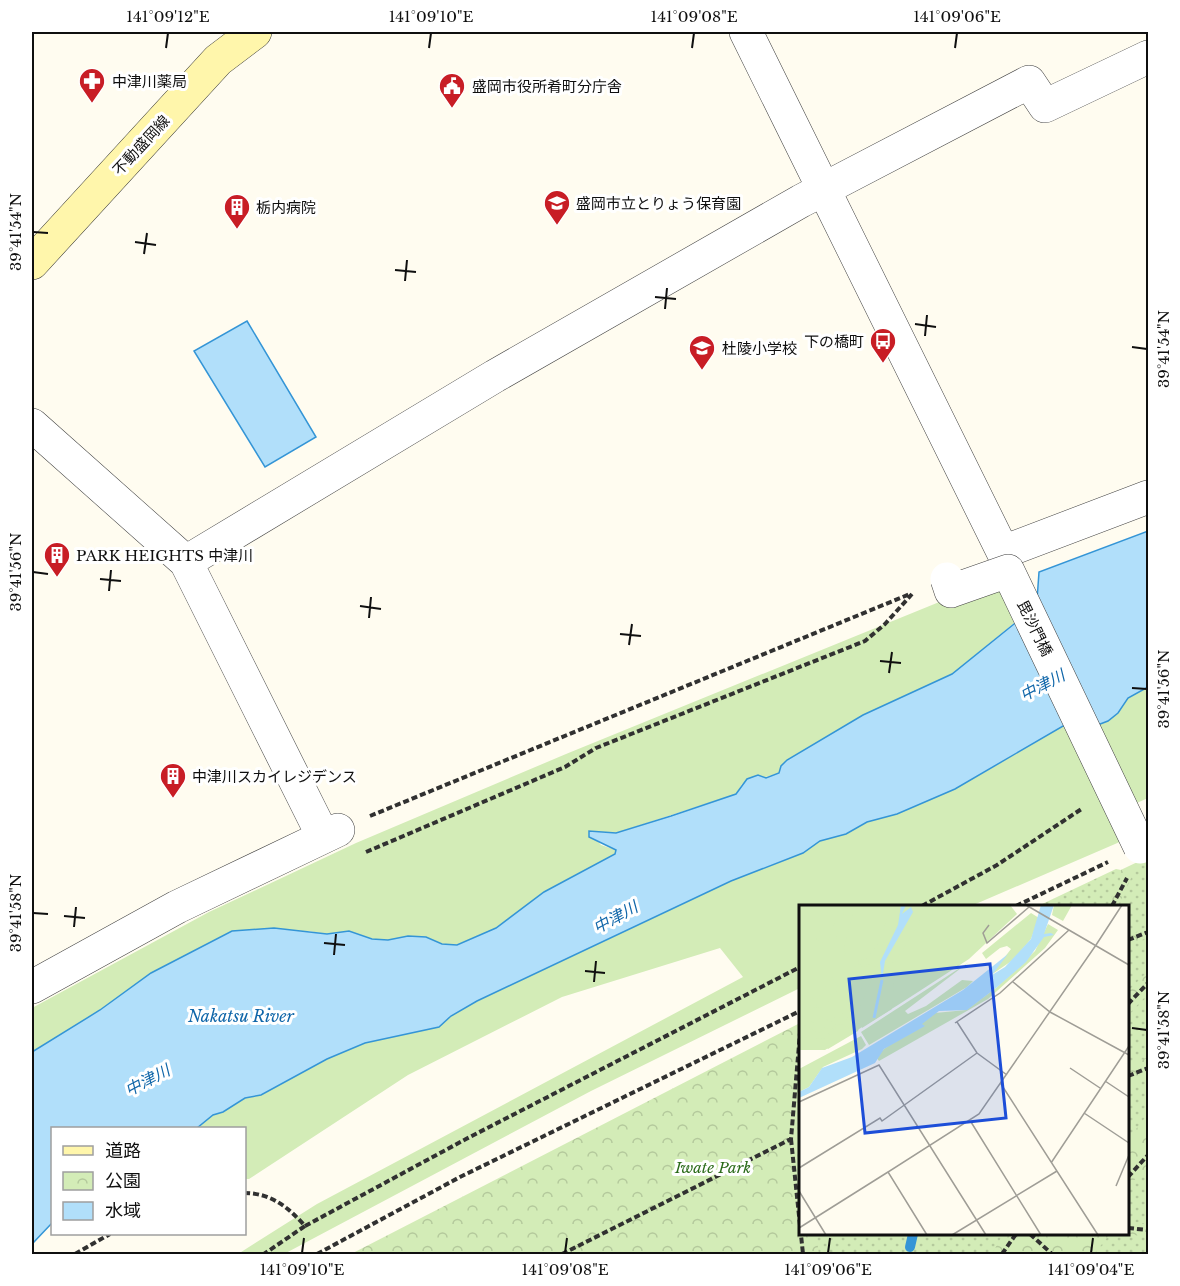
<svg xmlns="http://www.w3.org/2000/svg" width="1180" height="1286" viewBox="0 0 1180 1286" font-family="'Libre Baskerville','Noto Sans JP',serif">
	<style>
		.grass { fill: #d3ecb7 }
		.park { fill: url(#park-crowns) }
		.garden { fill: url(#garden-dots) }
		.water { fill: #b1dffa; stroke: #3495d6; stroke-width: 1.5 }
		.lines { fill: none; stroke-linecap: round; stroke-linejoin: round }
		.stream { stroke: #3495d6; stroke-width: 10 }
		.street-casing { stroke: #424242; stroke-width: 34 }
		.secondary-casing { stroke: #313131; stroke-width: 34 }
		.path { stroke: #313131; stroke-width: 4; stroke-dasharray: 6 3; stroke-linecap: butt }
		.street { stroke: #fff; stroke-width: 33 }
		.secondary { stroke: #fff6ab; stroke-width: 33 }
		.street-bridge-casing { stroke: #424242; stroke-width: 34; stroke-linecap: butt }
		.street-bridge { stroke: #fff; stroke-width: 33 }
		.ticks { fill: none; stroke: #0f0f0f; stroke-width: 2 }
		.labels { text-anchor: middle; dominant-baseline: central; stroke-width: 6; stroke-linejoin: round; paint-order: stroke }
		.poi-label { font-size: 15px; fill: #0f0f0f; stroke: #fff; text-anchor: start }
		.street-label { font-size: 15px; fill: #0f0f0f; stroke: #fff }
		.park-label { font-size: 15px; font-style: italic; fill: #2b6b1a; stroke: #fff }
		.water-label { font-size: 16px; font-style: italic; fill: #0f66a9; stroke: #fff }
		.inset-river { fill: none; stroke: #b1dffa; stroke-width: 3 }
		.inset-road { fill: none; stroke: #9f9d96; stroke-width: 1.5 }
		.view { fill: #1d4ed8; fill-opacity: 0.15; stroke: #1d4ed8; stroke-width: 3 }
		.inset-edge { fill: none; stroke: #0f0f0f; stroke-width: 3 }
		.neatline { fill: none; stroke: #0f0f0f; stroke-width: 2 }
		.ticks-label { font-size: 15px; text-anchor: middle; fill: #0f0f0f }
	</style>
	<defs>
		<pattern id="park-crowns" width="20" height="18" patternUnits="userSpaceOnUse" patternTransform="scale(1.5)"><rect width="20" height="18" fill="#d3ecb7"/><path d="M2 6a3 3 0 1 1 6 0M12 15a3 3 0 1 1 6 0" fill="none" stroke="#b4c99c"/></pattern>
		<pattern id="garden-dots" width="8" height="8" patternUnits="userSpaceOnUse" patternTransform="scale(1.5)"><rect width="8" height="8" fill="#d3ecb7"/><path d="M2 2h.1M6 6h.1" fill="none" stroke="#b4c99c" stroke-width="1.8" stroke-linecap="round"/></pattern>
	</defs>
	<rect width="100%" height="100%" fill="#fffcf0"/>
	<path class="grass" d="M 1004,585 L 1020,618 L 952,674 L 863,715 L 787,760 L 779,773 L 742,784 L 736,794 L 616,833 L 589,831 L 601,845 L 616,850 L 616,854 L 542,894 L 496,928 L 457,945 L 442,944 L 426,937 L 408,936 L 388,940 L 372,939 L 349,931 L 327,934 L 308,931 L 100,1010 L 32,1052 L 32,1008 L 209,912 L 356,843 L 566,754 L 954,596 Z
		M 1148,687 L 1148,798 L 1130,806 L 1095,726 L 1118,713 L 1128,698 Z
		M 1063,726 L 1073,726 L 1122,841 L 971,906 L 800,906 L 800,988 L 591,1091 L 284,1254 L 238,1254 L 317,1204 L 743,977 L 720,948 L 562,997 L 408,1075 L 249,1179 L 245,1179 L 244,1128 L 197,1128 L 213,1115 L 223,1112 L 245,1098 L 261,1095 L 327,1059 L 365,1043 L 439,1027 L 451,1016 L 477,1001 L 731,881 L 803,853 L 820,841 L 846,833 L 867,822 L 897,814 L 978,776 Z"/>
	<path class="park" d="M 1148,857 L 1148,1254 L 351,1254 L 800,1023 L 800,1234 L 1128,1234 L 1128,906 L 1045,906 Z"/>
	<path class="garden" d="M 1148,851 L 1148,926 L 1128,937 L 1128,906 L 1118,906 L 1134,872 Z
		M 1116,869 L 1121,870 L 1120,882 L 1107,906 L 1038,906 Z
		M 1148,937 L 1148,971 L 1128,991 L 1128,947 Z
		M 1148,994 L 1148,1057 L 1128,1066 L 1128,1015 Z
		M 1148,1077 L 1148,1114 L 1128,1139 L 1128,1088 Z
		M 1148,1165 L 1148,1224 L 1128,1221 L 1128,1187 Z
		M 816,1234 L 1003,1234 L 992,1254 L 819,1254 Z
		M 1110,1234 L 1148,1236 L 1148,1254 L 1094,1254 Z"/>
	<path class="water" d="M 247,321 L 316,437 L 265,467 L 194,351 Z
		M 1148,531 L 1148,687 L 1128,698 L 1118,713 L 1108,721 L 1095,726 L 1063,726 L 955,789 L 897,814 L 867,822 L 846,834 L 820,841 L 803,853 L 731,881 L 477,1001 L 451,1016 L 439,1027 L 365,1043 L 327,1059 L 261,1095 L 245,1098 L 223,1112 L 213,1115 L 197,1128 L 52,1128 L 52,1223 L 32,1244 L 32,1052 L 100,1010 L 151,973 L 232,931 L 274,928 L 327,934 L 349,931 L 372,939 L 388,940 L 408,936 L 426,937 L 442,944 L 457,945 L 496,928 L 544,892 L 615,854 L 616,850 L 589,837 L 589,831 L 616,833 L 671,816 L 736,794 L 747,779 L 758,775 L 766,778 L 779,773 L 781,766 L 787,760 L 863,715 L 952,674 L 1014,624 L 1037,600 L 1039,572 Z"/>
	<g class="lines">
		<path class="stream" d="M 910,1247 L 913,1234"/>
		<g class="street-casing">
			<path id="street" d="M 746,32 L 1003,552 L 1148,497
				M 32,425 L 186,562 L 323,836
				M 186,562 L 495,376 L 801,201 L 1029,82 L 1045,106 L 1148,57
				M 32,987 L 177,907 L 338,830"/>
		</g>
		<g class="secondary-casing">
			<path id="secondary" d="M 32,263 L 218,60 L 255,32"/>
		</g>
		<path class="path" d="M 370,816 L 910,594
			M 366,852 L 565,767 L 596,748 L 865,641 L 885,624 L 912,594
			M 922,906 L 997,865 L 1083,808
			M 1016,906 L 1108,862
			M 1112,906 L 1127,878
			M 1128,940 L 1148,932
			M 1128,1004 L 1148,983
			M 1128,1076 L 1148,1068
			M 791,1139 L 803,1254
			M 1128,1177 L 1148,1155
			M 244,1193 C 271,1193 288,1207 305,1226 L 264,1254
			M 305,1226 L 466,1139 L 800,967
			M 1128,1228 L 1148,1230
			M 1030,1234 L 1052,1254
			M 75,1254 L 110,1234
			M 317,1254 L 460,1177 L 800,1011
			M 562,1254 L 791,1139 L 800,1033
			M 1002,1254 L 1016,1234"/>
		<use href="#street" class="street"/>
		<use href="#secondary" class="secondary"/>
		<g class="street-bridge-casing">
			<path id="street-bridge" d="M 947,579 L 951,591 L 1008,571 L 1140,847"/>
		</g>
		<use href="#street-bridge" class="street-bridge"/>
	</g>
	<path class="ticks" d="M 166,48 L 168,33M 429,48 L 431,33M 692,48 L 694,33M 955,48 L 957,33M 33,232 L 48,233M 135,242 L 156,245M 144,254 L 147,233M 395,270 L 416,272M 405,281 L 407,260M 655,297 L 676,299M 665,309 L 667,288M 915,324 L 936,327M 925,336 L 927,315M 1132,347 L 1147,349M 33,572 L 48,574M 100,579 L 121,581M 109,591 L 111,570M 360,606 L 381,609M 369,618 L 371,597M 620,634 L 641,636M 629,645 L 632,624M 880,661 L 901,663M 889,673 L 892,652M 1132,688 L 1147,689M 33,913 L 48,914M 64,916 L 85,918M 74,927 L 76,907M 324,943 L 345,945M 334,955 L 336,934M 585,971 L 605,973M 594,982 L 596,961M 1132,1028 L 1147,1030M 302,1253 L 304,1238M 565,1253 L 567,1238M 828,1253 L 830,1238M 1091,1253 L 1093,1238"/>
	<defs>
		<g id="pharmacy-pin" transform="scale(1.35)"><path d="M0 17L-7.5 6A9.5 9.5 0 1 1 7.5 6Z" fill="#c81d25" stroke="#fff"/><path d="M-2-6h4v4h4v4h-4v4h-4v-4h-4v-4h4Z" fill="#fff"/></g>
		<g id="civic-pin" transform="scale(1.35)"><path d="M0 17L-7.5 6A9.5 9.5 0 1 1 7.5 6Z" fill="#c81d25" stroke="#fff"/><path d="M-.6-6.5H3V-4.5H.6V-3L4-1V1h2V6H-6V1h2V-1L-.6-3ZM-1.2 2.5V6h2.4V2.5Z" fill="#fff"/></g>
		<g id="school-pin" transform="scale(1.35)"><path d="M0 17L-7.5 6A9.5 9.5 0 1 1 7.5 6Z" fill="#c81d25" stroke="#fff"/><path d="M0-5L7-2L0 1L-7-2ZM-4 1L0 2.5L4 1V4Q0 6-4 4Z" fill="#fff"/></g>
		<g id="building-pin" transform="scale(1.35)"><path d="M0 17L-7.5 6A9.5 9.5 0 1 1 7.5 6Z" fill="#c81d25" stroke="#fff"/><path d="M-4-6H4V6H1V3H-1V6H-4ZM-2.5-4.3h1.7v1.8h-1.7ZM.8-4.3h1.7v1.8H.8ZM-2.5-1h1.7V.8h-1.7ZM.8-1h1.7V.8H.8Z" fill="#fff"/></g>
		<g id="bus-pin" transform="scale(1.35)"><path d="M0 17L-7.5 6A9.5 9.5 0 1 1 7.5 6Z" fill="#c81d25" stroke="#fff"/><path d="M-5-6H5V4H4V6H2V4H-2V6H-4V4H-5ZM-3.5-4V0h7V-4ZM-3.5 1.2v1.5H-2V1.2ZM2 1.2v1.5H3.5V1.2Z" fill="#fff"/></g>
	</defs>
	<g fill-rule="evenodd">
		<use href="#pharmacy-pin" x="92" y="81"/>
		<use href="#civic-pin" x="452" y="86"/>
		<use href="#school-pin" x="557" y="203"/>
		<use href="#building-pin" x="237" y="207"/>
		<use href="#bus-pin" x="883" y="341"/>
		<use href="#school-pin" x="702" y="348"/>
		<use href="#building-pin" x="57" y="555"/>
		<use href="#building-pin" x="173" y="776"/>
	</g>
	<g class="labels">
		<g class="poi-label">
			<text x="112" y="81">中津川薬局</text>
			<text x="472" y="86">盛岡市役所肴町分庁舎</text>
			<text x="576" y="203">盛岡市立とりょう保育園</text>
			<text x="256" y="207">栃内病院</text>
			<text x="864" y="341" text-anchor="end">下の橋町</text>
			<text x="722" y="348">杜陵小学校</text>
			<text x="76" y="555">PARK HEIGHTS 中津川</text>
			<text x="192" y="776">中津川スカイレジデンス</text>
		</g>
		<g class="street-label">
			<text transform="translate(141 145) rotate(-47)">不動盛岡線</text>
			<text transform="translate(1035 628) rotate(64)">毘沙門橋</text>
		</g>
		<g class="park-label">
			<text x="713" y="1167">Iwate Park</text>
		</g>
		<g class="water-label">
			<text transform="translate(1042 685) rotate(-28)">中津川</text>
			<text transform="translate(615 917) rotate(-29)">中津川</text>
			<text x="241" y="1016">Nakatsu River</text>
			<text transform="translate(147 1080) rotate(-28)">中津川</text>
		</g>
	</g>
	<g transform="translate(799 905)">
		<rect width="330" height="330" fill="#fffcf0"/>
		<path d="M 255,0 L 273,0 L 264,16 L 253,10 ZM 232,8 L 240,13 L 232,34 L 214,55 L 192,70 L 212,44 L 208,41 L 201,43 L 187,54 L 183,48 ZM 249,19 L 259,25 L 246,43 L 189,94 L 80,156 L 77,152 L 85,144 L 136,108 L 167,105 L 197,83 L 236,46 ZM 170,57 L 106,106 L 109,109 L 127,101 L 163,75 L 174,76 L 168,82 L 70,140 L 62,127 ZM 62,131 L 67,140 L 63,144 L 24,162 L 10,182 L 0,187 L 0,164 Z" fill="#d3ecb7"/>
		<path d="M 0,0 L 211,0 L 218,9 L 170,54 L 99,100 L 26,145 L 0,145 Z" fill="#d3ecb7"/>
		<path d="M 32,0 L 42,0 L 28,39 L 17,34 ZM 47,0 L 54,0 L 54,8 L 45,43 L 47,51 L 35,41 ZM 93,0 L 119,0 L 121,17 L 96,57 L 59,60 L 60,55 L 67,54 L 79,39 ZM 55,61 L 89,62 L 95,79 L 93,104 L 63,123 L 63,115 L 56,114 L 74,71 L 55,66 ZM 33,72 L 39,81 L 23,99 L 12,101 L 0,95 L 0,89 L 18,94 ZM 66,79 L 67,84 L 51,103 L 48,114 L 37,119 L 25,134 L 0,132 L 0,117 L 20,128 L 24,122 L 31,125 ZM 42,81 L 60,82 L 32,117 L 22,111 L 17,119 L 0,109 L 0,98 L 12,103 L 25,102 ZM 62,116 L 59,126 L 29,144 L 23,138 L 39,120 L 44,119 L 51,124 Z" fill="#d3ecb7"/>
		<path d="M 102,0 L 107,0 L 103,9 L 112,2 L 114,7 L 86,56 L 83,75 L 81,57 L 99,20 ZM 242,0 L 255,0 L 245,29 L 252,28 L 255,30 L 245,32 L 227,57 L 197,83 L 168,105 L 140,106 L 123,119 L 126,121 L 85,144 L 76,158 L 0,193 L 0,187 L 10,182 L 23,163 L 53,152 L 164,85 L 209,49 L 193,70 L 206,62 L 232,34 Z" fill="#b1dffa"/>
		<path class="inset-river" d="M 75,113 L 83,75"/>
		<path class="inset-road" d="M 227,0 L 330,60M 190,20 L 184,28 L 188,38 L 230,2M 297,40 L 323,0M 214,77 L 251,107 L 330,150M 158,117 L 178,148 L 208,170M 156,118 L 201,88 L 270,25M 271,163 L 301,183M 306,176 L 330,192M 202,179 L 299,330M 0,197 L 80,160 L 187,330M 285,208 L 330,238M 172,217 L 242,330M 252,258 L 330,141M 0,263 L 81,213 L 83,216 L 178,148M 317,281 L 330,250M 0,286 L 27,330M 0,323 L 89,267M 128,330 L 89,267 L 180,209 L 297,40M 153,330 L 258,266"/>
		<path class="view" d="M 191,59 L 207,213 L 66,228 L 50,74 Z"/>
		<rect width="330" height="330" class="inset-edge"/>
	</g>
	<rect width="1180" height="1286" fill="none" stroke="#ffffff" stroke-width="66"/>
	<rect x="51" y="1127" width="195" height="108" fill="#ffffff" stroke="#9f9f9f" stroke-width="1.5"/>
	<rect x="63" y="1146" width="30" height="9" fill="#fff6ab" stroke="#9f9f9f" stroke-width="1.5"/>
	<text x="105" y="1157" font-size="18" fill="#0f0f0f">道路</text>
	<rect x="63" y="1172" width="30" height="18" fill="url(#park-crowns)" stroke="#9f9f9f" stroke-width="1.5"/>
	<text x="105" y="1187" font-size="18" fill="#0f0f0f">公園</text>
	<rect x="63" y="1202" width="30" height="18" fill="#b1dffa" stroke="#9f9f9f" stroke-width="1.5"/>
	<text x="105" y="1217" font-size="18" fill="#0f0f0f">水域</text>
	<rect x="33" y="33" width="1114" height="1220" class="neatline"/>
	<g class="ticks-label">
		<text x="168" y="22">141°09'12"E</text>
		<text x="431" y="22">141°09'10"E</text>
		<text x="694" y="22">141°09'08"E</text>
		<text x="957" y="22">141°09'06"E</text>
		<text transform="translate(16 232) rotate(-90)" y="5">39°41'54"N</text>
		<text transform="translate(1164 349) rotate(-90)" y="5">39°41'54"N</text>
		<text transform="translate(16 572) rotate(-90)" y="5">39°41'56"N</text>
		<text transform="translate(1164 689) rotate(-90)" y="5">39°41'56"N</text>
		<text transform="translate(16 913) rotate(-90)" y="5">39°41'58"N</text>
		<text transform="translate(1164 1030) rotate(-90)" y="5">39°41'58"N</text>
		<text x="302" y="1275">141°09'10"E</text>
		<text x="565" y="1275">141°09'08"E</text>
		<text x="828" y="1275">141°09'06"E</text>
		<text x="1091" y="1275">141°09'04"E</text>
	</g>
</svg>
